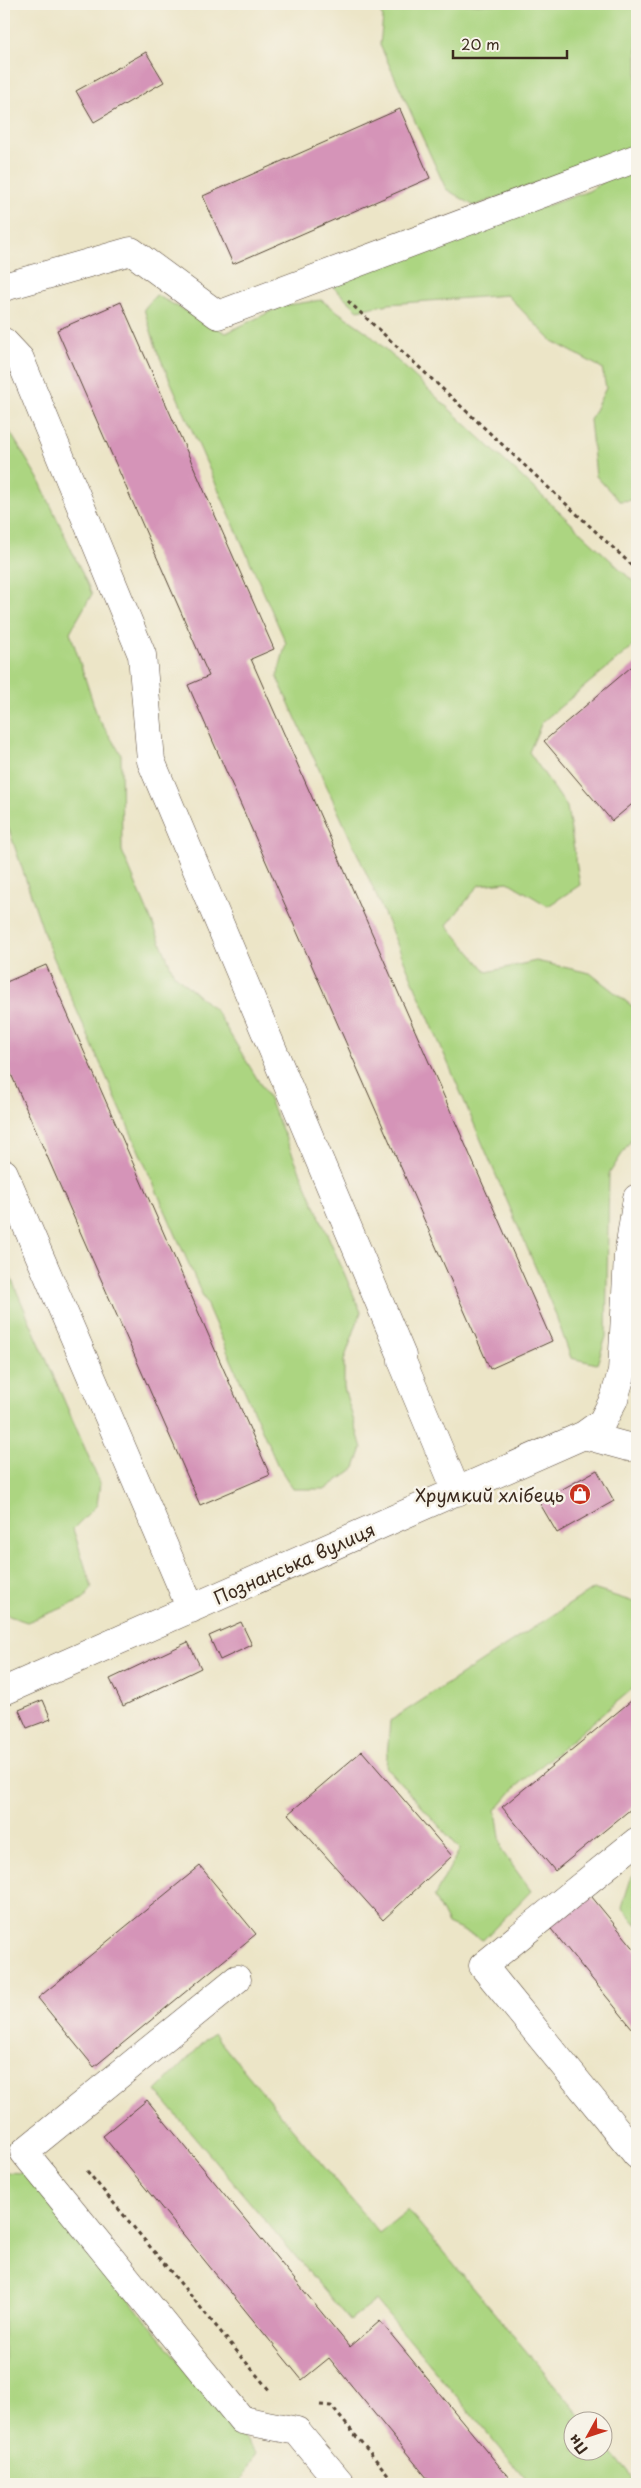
<svg xmlns="http://www.w3.org/2000/svg" width="641" height="2488" viewBox="0 0 641 2488" font-family="'Playpen Sans',sans-serif">
	<style>
		.green { fill: #acd581; stroke: #748050 }
		.building { fill: #d594b8 }
		.lines { fill: none; stroke-linecap: round; stroke-linejoin: round }
		.minor-casing { stroke: #564637; stroke-width: 29 }
		.path { stroke: #564637; stroke-width: 3; stroke-dasharray: 4 4; stroke-linecap: butt }
		.minor { stroke: #fff; stroke-width: 28 }
		.labels { text-anchor: middle; dominant-baseline: central; stroke-width: 5; stroke-linejoin: round; paint-order: stroke }
		.poi-label { font-size: 18px; fill: #3b2a1e; stroke: #f7f3e8; text-anchor: end }
		.street-label { font-size: 18px; fill: #3b2a1e; stroke: #f7f3e8 }
	</style>
	<rect width="100%" height="100%" fill="#f7f3e8"/>
	<filter id="ink" filterUnits="userSpaceOnUse"><feTurbulence type="fractalNoise" baseFrequency=".02" numOctaves="2"/><feDisplacementMap in="SourceGraphic" scale="10" xChannelSelector="R" yChannelSelector="G"/><feConvolveMatrix kernelMatrix="1 2 1 2 8 2 1 2 1" color-interpolation-filters="sRGB"/></filter>
	<filter id="wash" filterUnits="userSpaceOnUse"><feTurbulence type="fractalNoise" baseFrequency=".0096" numOctaves="4" result="noise"/><feDisplacementMap in="SourceGraphic" scale="20" xChannelSelector="R" yChannelSelector="G"/><feGaussianBlur stdDeviation="1.12" result="paint"/><feColorMatrix in="noise" values="0 0 0 0 0 0 0 0 0 0 0 0 0 0 0 0 0 1.4 0 .05"/><feComposite in="paint" operator="in"/></filter>
	<g filter="url(#wash)">
		<rect width="100%" height="100%" fill="#ece5c7"/>
		<path class="green" d="M 373,4 L 637,4 L 637,147 L 474,206 L 446,189 L 380,45 L 383,17 Z
			M 637,167 L 637,500 L 619,501 L 596,476 L 590,420 L 606,388 L 602,368 L 552,341 L 507,295 L 389,304 L 358,310 L 333,287 L 357,272 L 589,191 L 614,175 Z
			M 156,295 L 226,333 L 282,306 L 321,300 L 367,332 L 637,585 L 637,643 L 542,722 L 529,752 L 567,807 L 580,885 L 548,906 L 508,882 L 479,885 L 447,925 L 487,972 L 536,961 L 590,973 L 637,1010 L 637,1131 L 609,1174 L 606,1337 L 597,1364 L 571,1358 L 555,1313 L 373,888 L 277,677 L 286,643 L 158,353 L 144,309 Z
			M 4,422 L 39,480 L 92,594 L 70,632 L 98,718 L 121,754 L 122,851 L 174,974 L 216,1011 L 267,1095 L 361,1312 L 344,1360 L 344,1388 L 362,1448 L 355,1468 L 326,1489 L 293,1489 L 277,1464 L 48,945 L 7,824 L 4,821 Z
			M 4,1262 L 100,1483 L 97,1505 L 73,1529 L 92,1588 L 83,1600 L 27,1622 L 9,1616 L 4,1611 Z
			M 593,1589 L 637,1603 L 637,1685 L 516,1787 L 496,1810 L 502,1851 L 531,1891 L 483,1940 L 448,1924 L 434,1897 L 460,1849 L 386,1767 L 390,1721 Z
			M 637,1870 L 637,1925 L 622,1907 L 631,1878 Z
			M 213,2033 L 379,2233 L 408,2210 L 584,2420 L 574,2420 L 574,2450 L 604,2450 L 604,2444 L 637,2484 L 530,2484 L 376,2300 L 350,2321 L 156,2091 Z
			M 4,2172 L 24,2173 L 256,2453 L 240,2484 L 4,2484 Z"/>
		<g id="blocks">
			<path class="building" d="M 146,52 L 164,82 L 94,122 L 76,91 Z
				M 400,109 L 430,178 L 233,264 L 203,196 Z
				M 121,302 L 274,649 L 251,659 L 552,1341 L 490,1369 L 188,685 L 209,676 L 57,330 Z
				M 637,662 L 637,800 L 612,821 L 544,741 Z
				M 46,965 L 270,1475 L 200,1505 L 4,1058 L 4,983 Z
				M 597,1470 L 614,1501 L 557,1533 L 539,1502 Z
				M 241,1622 L 252,1645 L 220,1660 L 209,1636 Z
				M 188,1642 L 201,1668 L 123,1706 L 110,1679 Z
				M 637,1696 L 637,1804 L 555,1871 L 502,1807 Z
				M 43,1700 L 51,1719 L 27,1728 L 19,1710 Z
				M 362,1751 L 452,1856 L 383,1920 L 288,1814 Z
				M 200,1866 L 256,1934 L 94,2067 L 38,1998 Z
				M 587,1891 L 637,1952 L 637,2034 L 547,1924 Z
				M 147,2100 L 350,2347 L 380,2321 L 514,2484 L 432,2484 L 329,2358 L 302,2380 L 103,2136 Z"/>
		</g>
	</g>
	<g filter="url(#ink)">
		<use href="#blocks" fill-opacity="0" stroke="#564637" stroke-width="1"/>
		<g class="lines">
			<g class="minor-casing">
				<path id="minor" d="M 4,287 L 131,251 L 218,315 L 637,158
					M 4,342 L 20,359 L 142,655 L 151,761 L 402,1356 L 402,1361 L 457,1492
					M 4,1173 L 191,1609
					M 584,1435 L 628,1447 L 637,1446
					M 4,1691 L 584,1435 L 602,1422 L 614,1399 L 622,1372 L 628,1256 L 637,1198
					M 637,1841 L 483,1966 L 637,2155
					M 237,1979 L 24,2152 L 242,2420 L 297,2431 L 341,2484"/>
			</g>
			<path class="path" d="M 348,301 L 637,570
				M 87,2171 L 270,2391
				M 320,2405 L 331,2406 L 396,2484"/>
			<use href="#minor" class="minor"/>
		</g>
	</g>
	<defs>
		<g id="shop-disc" transform="scale(1.125)"><circle r="9.5" fill="#c8321e" stroke="#f7f3e8"/><path d="M-5-2.5h2.3a2.7 3.5 0 0 1 5.4 0H5L5.5 6h-11ZM-1.5-2.5h3a1.5 2.3 0 0 0-3 0Z" fill="#fff"/></g>
	</defs>
	<g fill-rule="evenodd">
		<use href="#shop-disc" x="580" y="1494"/>
	</g>
	<g class="labels">
		<g class="poi-label">
			<text x="564" y="1494">Хрумкий хлібець</text>
		</g>
		<g class="street-label">
			<text transform="translate(294 1563) rotate(-24)">Познанська вулиця</text>
		</g>
	</g>
	<rect width="641" height="2488" fill="none" stroke="#f7f3e8" stroke-width="20"/>
	<g transform="translate(588 2436) rotate(230)"><circle r="24" fill="#f7f3e8" stroke="#aca397"/>
	<path d="M0-4L9 19L0 12L-9 19Z" fill="#c8321e"/>
	<text y="-8" font-size="14" font-weight="bold" text-anchor="middle" fill="#3b2a1e">Пн</text>
	</g>
	<path d="M453 50v8h114v-8" fill="none" stroke="#3b2a1e" stroke-width="2.5"/>
	<text x="461" y="50" font-size="15" fill="#3b2a1e" stroke="#f7f3e8" stroke-width="4" paint-order="stroke">20 m</text>
</svg>
